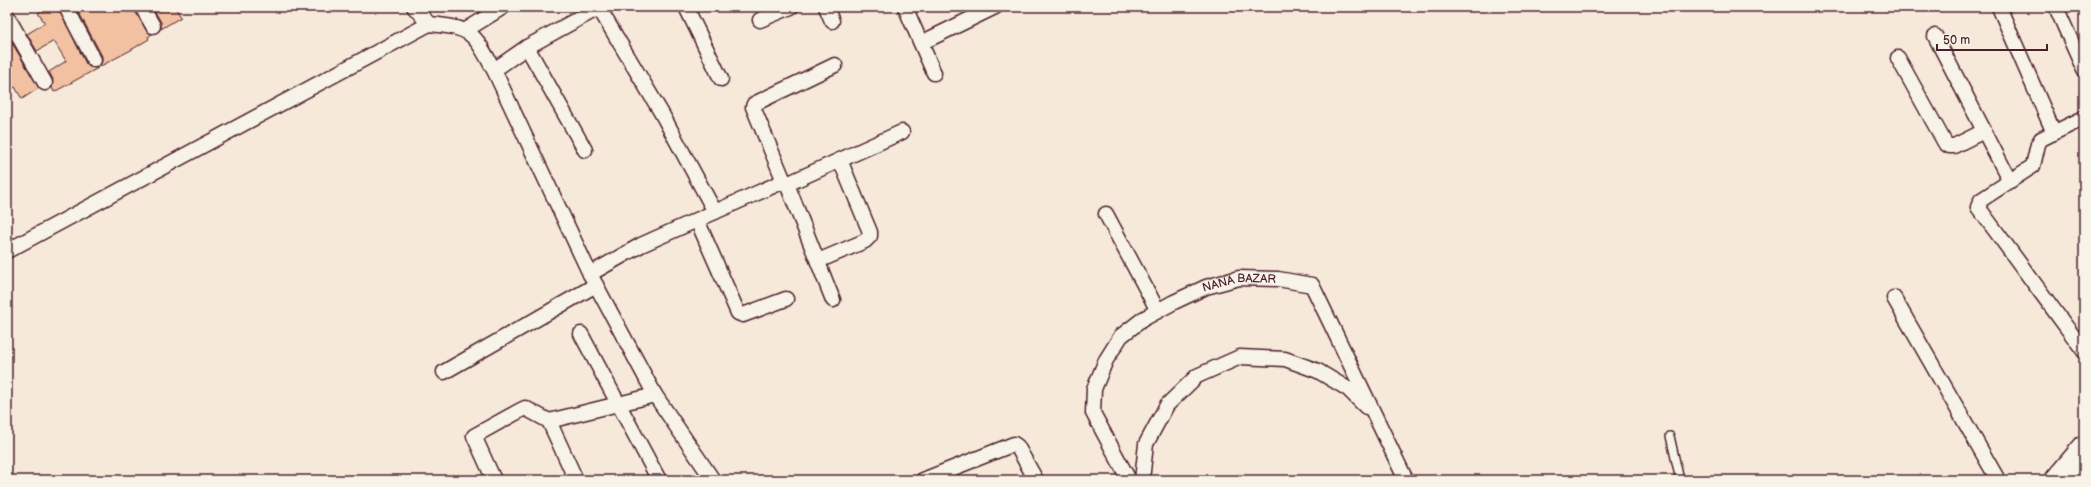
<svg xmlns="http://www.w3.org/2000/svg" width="2091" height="487" viewBox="0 0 2091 487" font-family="'Balsamiq Sans',sans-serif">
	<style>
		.building { fill: #f2c1a2; stroke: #4a1f2b }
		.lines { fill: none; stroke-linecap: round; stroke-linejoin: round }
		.lane-casing { stroke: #4a1f2b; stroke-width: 10 }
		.street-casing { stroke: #4a1f2b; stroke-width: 17 }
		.primary-casing { stroke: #4a1f2b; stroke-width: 25 }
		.lane { stroke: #f7f3e8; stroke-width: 7 }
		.street { stroke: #f7f3e8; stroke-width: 14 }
		.primary { stroke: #f7f3e8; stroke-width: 22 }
		.labels { text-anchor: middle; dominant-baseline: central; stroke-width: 4; stroke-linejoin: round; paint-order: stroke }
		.street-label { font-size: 12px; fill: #4a1f2b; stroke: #f7f3e8 }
	</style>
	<rect width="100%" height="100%" fill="#f6e9da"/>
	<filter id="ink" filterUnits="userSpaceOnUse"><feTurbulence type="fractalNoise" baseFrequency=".025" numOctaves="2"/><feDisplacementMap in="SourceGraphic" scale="8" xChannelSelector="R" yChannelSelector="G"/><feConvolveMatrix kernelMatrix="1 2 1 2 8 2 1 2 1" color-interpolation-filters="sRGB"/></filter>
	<g filter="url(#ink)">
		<path class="building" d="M 48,7 L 58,7 L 86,64 L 90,67 L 98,68 L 54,92 L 52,88 L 53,79 L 49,72 L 66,61 L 54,41 L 37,51 L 27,34 L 45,23 L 38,13 Z
			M 76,7 L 134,7 L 146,30 L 152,34 L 148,37 L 149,39 L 131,50 L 99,67 L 102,61 L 102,56 Z
			M 159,7 L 175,7 L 181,17 L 161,29 L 161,22 L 154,10 Z
			M 12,43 L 39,88 L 22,99 L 15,87 L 7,91 L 7,46 Z"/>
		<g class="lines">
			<g class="lane-casing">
				<path id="lane" d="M 1670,436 L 1680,480"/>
			</g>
			<g class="street-casing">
				<g id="street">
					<path d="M 66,7 L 94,60"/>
					<path d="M 142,7 L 153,26"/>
					<path d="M 414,7 L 429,24 C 473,28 473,32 494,70 L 590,274 L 655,395 L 713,480"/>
					<path d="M 686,7 L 721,79"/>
					<path d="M 826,7 L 832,21"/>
					<path d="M 905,7 L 934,73"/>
					<path d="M 1999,7 L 2054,133"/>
					<path d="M 2056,7 L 2084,70"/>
					<path d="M 599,8 L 662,114 L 715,212"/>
					<path d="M 7,16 L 45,83"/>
					<path d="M 760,20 L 791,7"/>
					<path d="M 466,30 L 503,7"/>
					<path d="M 1935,36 L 2010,181"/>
					<path d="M 921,43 L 995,7"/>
					<path d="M 527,47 L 585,150"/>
					<path d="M 1898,58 L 1945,143 L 1949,146 L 1954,146 L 1984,131"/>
					<path d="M 494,70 L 527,47 L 600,7"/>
					<path d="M 2084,118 L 2041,139 L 2038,144 L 2033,166 L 1981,200 L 1978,207 L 2084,351"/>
					<path d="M 784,181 L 753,107 L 754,104 L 835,65"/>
					<path d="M 787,184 L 902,132"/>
					<path d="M 1106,214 L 1158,311"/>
					<path d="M 697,220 L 738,313 L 743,315 L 786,299"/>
					<path d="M 7,251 L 429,24"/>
					<path d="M 818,261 L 865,241 L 870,236 L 870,232 L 840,160"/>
					<path d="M 590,274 L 641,245 L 784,181 L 787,184 L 833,300"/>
					<path d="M 1894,298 L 1998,480"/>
					<path d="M 581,334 L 659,480"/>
					<path d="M 444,372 L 596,285"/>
					<path d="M 549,421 L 576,480"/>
					<path d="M 494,480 L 474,436 L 521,410 L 525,408 L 549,421 L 655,395"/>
					<path d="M 923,480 L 1014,444 L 1017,446 L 1036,480"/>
					<path id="s1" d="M 1129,480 L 1093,413 L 1094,389 L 1106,360 L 1121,336 L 1143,319 L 1174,302 L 1206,287 L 1239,278 L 1278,279 L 1312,285 L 1406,480"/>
					<path d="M 1142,480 L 1146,444 L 1167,405 L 1197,376 L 1240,357 L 1285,359 L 1318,371 L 1348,389 L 1366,407"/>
				</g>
			</g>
			<g class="primary-casing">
				<path id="primary" d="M 2056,480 L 2084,447
					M 2078,480 L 2084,473"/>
			</g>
			<use href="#lane" class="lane"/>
			<use href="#street" class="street"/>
			<use href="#primary" class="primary"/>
		</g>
	</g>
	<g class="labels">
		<g class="street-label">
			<text stroke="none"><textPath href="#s1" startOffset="292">NANA BAZAR</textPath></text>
		</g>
	</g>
	<rect width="2091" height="487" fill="none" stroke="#f7f3e8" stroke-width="24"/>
	<rect x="12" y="12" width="2067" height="463" fill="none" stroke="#4a1f2b" stroke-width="1.5" filter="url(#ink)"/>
	<path d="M1937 44v6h110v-6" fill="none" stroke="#4a1f2b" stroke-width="2"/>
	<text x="1943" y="44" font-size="12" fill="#4a1f2b" stroke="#f7f3e8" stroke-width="3" paint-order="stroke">50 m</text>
</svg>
